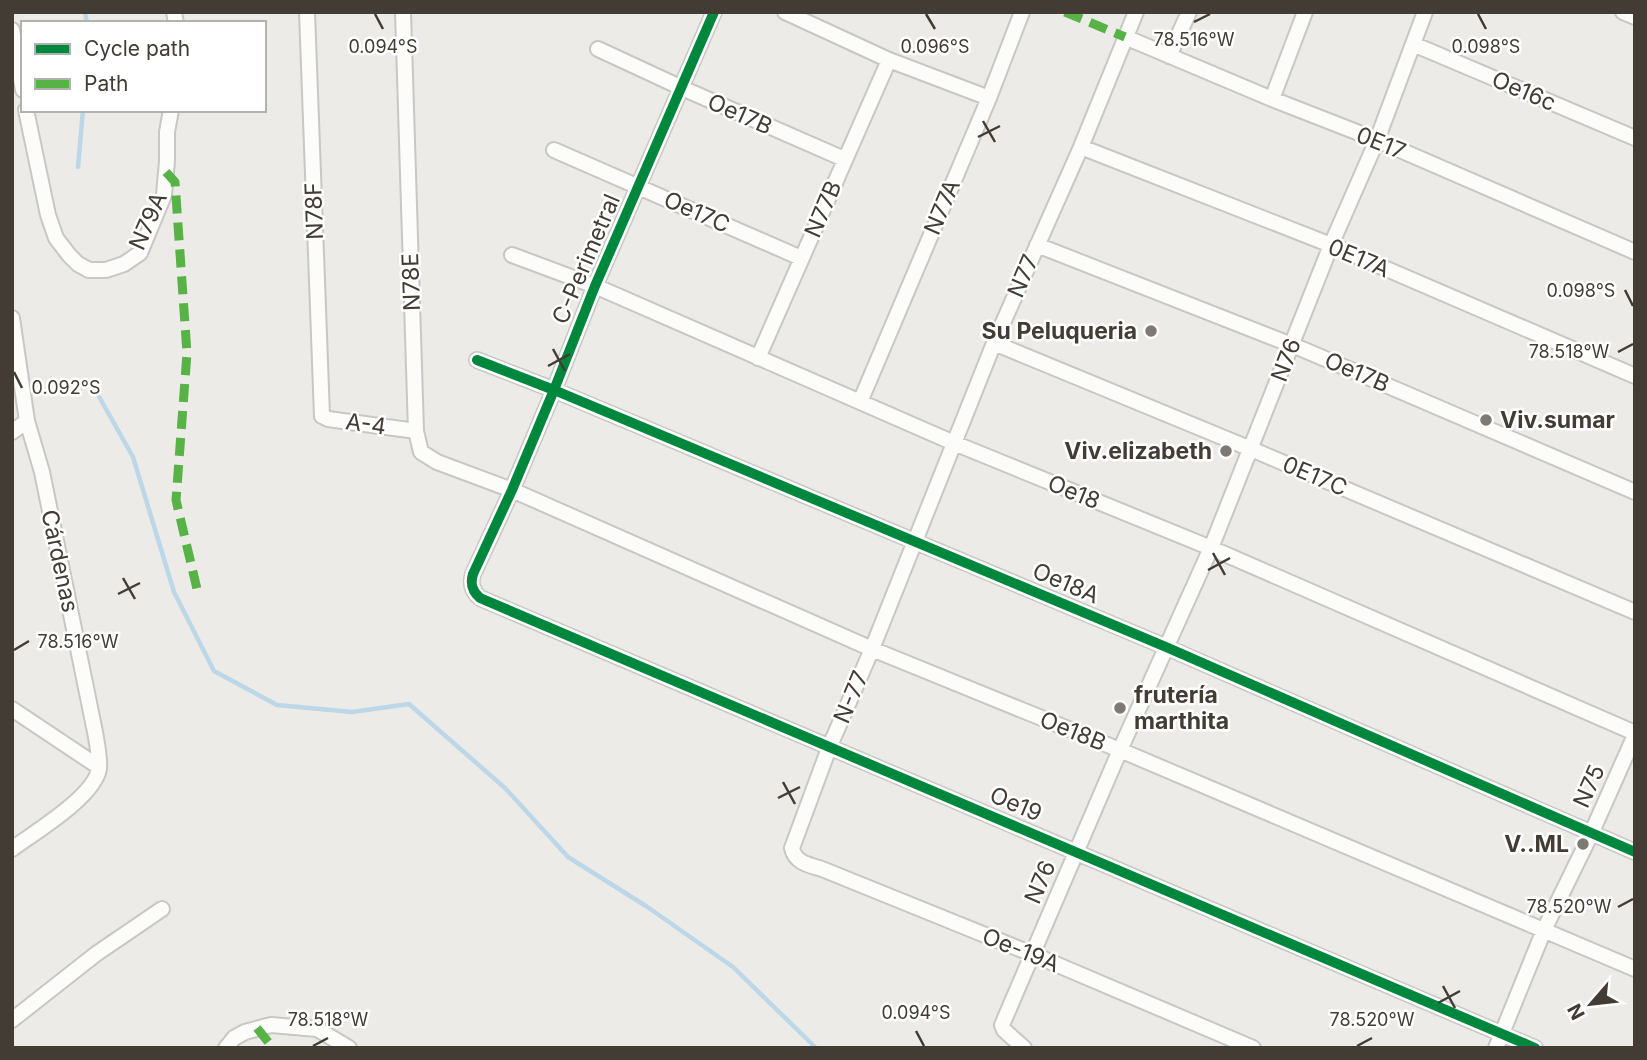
<svg xmlns="http://www.w3.org/2000/svg" width="1647" height="1060" viewBox="0 0 1647 1060" font-family="Inter,sans-serif">
	<style>
		.lines { fill: none; stroke-linecap: round; stroke-linejoin: round }
		.stream { stroke: #bbd7e8; stroke-width: 4.5 }
		.street-casing { stroke: #c9c7c3; stroke-width: 18 }
		.street { stroke: #fcfcfb; stroke-width: 14 }
		.quiet { stroke: #57b346; stroke-width: 9; stroke-dasharray: 18 9; stroke-linecap: butt }
		.cycleway-casing { stroke: #fff; stroke-width: 15 }
		.cycleway { stroke: #00873e; stroke-width: 10 }
		.ticks { fill: none; stroke: #423c35; stroke-width: 2.5 }
		.poi-dot { fill: #7e7973; stroke: #fff; stroke-width: 2.5 }
		.labels { text-anchor: middle; dominant-baseline: central; stroke-width: 5; stroke-linejoin: round; paint-order: stroke }
		.street-label { font-size: 23px; fill: #423c35; stroke: #fff }
		.poi-label { font-size: 23px; font-weight: bold; fill: #423c35; stroke: #fff; text-anchor: end }
		.ticks-label { font-size: 18px; text-anchor: middle; fill: #423c35; stroke: #fff; stroke-width: 5; stroke-linejoin: round; paint-order: stroke }
	</style>
	<rect width="100%" height="100%" fill="#edebe7"/>
	<g class="lines">
		<path class="stream" d="M 85,12 L 87,23
			M 78,167 L 83,110
			M 97,393 L 133,457 L 174,592 L 214,671 L 277,705 L 352,712 L 409,704 L 505,788 L 568,857 L 646,906 L 733,967 L 816,1048"/>
		<g class="street-casing">
			<path id="street" d="M 174,12 L 176,23
				M 307,12 L 322,416 L 328,419 L 416,431
				M 403,12 L 416,431 L 421,452 L 437,462 L 512,490 L 872,649 L 1120,750 L 1635,969
				M 714,12 L 595,286 L 554,390 L 512,490 L 473,574 C 470,584 472,591 480,598 L 1535,1048
				M 785,12 L 889,60 L 989,98
				M 1136,12 L 1081,147 L 994,343 L 872,649 L 829,748 L 792,848 C 795,863 809,865 822,869 L 1032,954 L 1253,1048
				M 1623,12 L 1635,17
				M 12,30 L 23,90
				M 1125,37 L 1272,99 L 1377,140 L 1635,252
				M 1413,44 L 1635,138
				M 598,49 L 682,88 L 844,159
				M 1169,56 L 1189,12
				M 1272,99 L 1305,12
				M 26,110 L 48,215 L 56,238 L 69,255 L 78,264 L 89,270 L 106,270 L 124,264 L 140,253 L 164,195 L 167,161 L 167,132 L 171,110
				M 1081,147 L 1331,245 L 1635,376
				M 554,150 L 801,258
				M 1037,245 L 1302,349 L 1635,492
				M 512,255 L 595,286 L 954,443 L 1211,548 L 1635,733
				M 12,318 L 27,421 L 42,472 L 95,732 C 97,743 100,758 99,769 C 94,797 35,832 12,849
				M 994,343 L 1251,449 L 1635,612
				M 758,358 L 889,60
				M 477,360 L 554,390 L 1166,647 L 1635,852
				M 860,402 L 989,98 L 1022,12
				M 12,432 L 27,421
				M 12,709 L 99,767
				M 12,1020 L 96,954 L 162,909
				M 226,1048 L 234,1038 L 245,1032 L 271,1025 L 317,1029 L 349,1048
				M 1024,1048 L 1004,1030 L 1002,1025 L 1120,750 L 1211,548 L 1331,245 L 1377,140 L 1425,12
				M 1496,1048 L 1544,930 L 1591,834 L 1635,735"/>
		</g>
		<use href="#street" class="street"/>
		<path class="quiet" d="M 1065,12 L 1125,37
			M 166,172 L 175,182 L 187,353 L 176,500 L 197,589
			M 257,1028 L 273,1048"/>
		<g class="cycleway-casing">
			<path id="cycleway" d="M 714,12 L 595,286 L 554,390 L 512,490 L 473,574 C 470,584 472,591 480,598 L 1535,1048
				M 477,360 L 554,390 L 1166,647 L 1635,852"/>
		</g>
		<use href="#cycleway" class="cycleway"/>
	</g>
	<path class="ticks" d="M 375,14 L 383,29M 926,14 L 935,29M 1478,14 L 1486,29M 1194,22 L 1210,14M 983,121 L 995,142M 978,137 L 1000,126M 1625,290 L 1633,306M 553,349 L 565,371M 1618,352 L 1633,344M 548,366 L 570,354M 14,372 L 22,388M 1213,553 L 1225,575M 1208,570 L 1230,558M 123,578 L 135,599M 118,594 L 140,583M 14,650 L 29,641M 783,782 L 795,804M 778,798 L 800,787M 1618,907 L 1633,899M 1443,986 L 1455,1008M 1438,1003 L 1460,991M 916,1031 L 924,1046M 313,1046 L 328,1038M 1357,1046 L 1372,1038"/>
	<g class="poi-dot">
		<circle cx="1151" cy="331" r="7"/>
		<circle cx="1486" cy="420" r="7"/>
		<circle cx="1226" cy="451" r="7"/>
		<circle cx="1120" cy="708" r="7"/>
		<circle cx="1583" cy="844" r="7"/>
	</g>
	<g class="labels">
		<g class="street-label">
			<text transform="translate(1524 91) rotate(23)">Oe16c</text>
			<text transform="translate(740 114) rotate(24)">Oe17B</text>
			<text transform="translate(1381 143) rotate(22)">0E17</text>
			<text transform="translate(942 207) rotate(-67)">N77A</text>
			<text transform="translate(823 209) rotate(-67)">N77B</text>
			<text transform="translate(314 211) rotate(-92)">N78F</text>
			<text transform="translate(697 212) rotate(24)">Oe17C</text>
			<text transform="translate(148 221) rotate(-66)">N79A</text>
			<text transform="translate(1359 258) rotate(23)">0E17A</text>
			<text transform="translate(586 259) rotate(-67)">C-Perimetral</text>
			<text transform="translate(1023 276) rotate(-67)">N77</text>
			<text transform="translate(411 282) rotate(-92)">N78E</text>
			<text transform="translate(1286 360) rotate(-69)">N76</text>
			<text transform="translate(1357 372) rotate(23)">Oe17B</text>
			<text transform="translate(366 424) rotate(8)">A-4</text>
			<text transform="translate(1315 476) rotate(23)">0E17C</text>
			<text transform="translate(1074 492) rotate(22)">Oe18</text>
			<text transform="translate(60 561) rotate(78)">Cárdenas</text>
			<text transform="translate(1066 583) rotate(23)">Oe18A</text>
			<text transform="translate(851 697) rotate(-67)">N-77</text>
			<text transform="translate(1073 731) rotate(22)">Oe18B</text>
			<text transform="translate(1589 786) rotate(-66)">N75</text>
			<text transform="translate(1016 804) rotate(23)">Oe19</text>
			<text transform="translate(1040 882) rotate(-67)">N76</text>
			<text transform="translate(1021 950) rotate(22)">Oe-19A</text>
		</g>
		<g class="poi-label">
			<text x="1137" y="331">Su Peluqueria</text>
			<text x="1500" y="420" text-anchor="start">Viv.sumar</text>
			<text x="1212" y="451">Viv.elizabeth</text>
			<text x="1134" y="695" text-anchor="start">frutería<tspan x="1134" dy="26">marthita</tspan></text>
			<text x="1569" y="844">V..ML</text>
		</g>
	</g>
	<g class="ticks-label">
		<text x="1194" y="46">78.516°W</text>
		<text x="383" y="53">0.094°S</text>
		<text x="935" y="53">0.096°S</text>
		<text x="1486" y="53">0.098°S</text>
		<text x="1581" y="297">0.098°S</text>
		<text x="1569" y="358">78.518°W</text>
		<text x="66" y="394">0.092°S</text>
		<text x="78" y="648">78.516°W</text>
		<text x="1569" y="913">78.520°W</text>
		<text x="916" y="1019">0.094°S</text>
		<text x="328" y="1026">78.518°W</text>
		<text x="1372" y="1026">78.520°W</text>
	</g>
	<rect width="1647" height="1060" fill="none" stroke="#423c35" stroke-width="28"/>
	<rect x="21" y="21" width="245" height="91" fill="#ffffff" stroke="#b3b1ae" stroke-width="2"/>
	<rect x="35" y="44" width="35" height="10" fill="#00873e" stroke="#b3b1ae" stroke-width="2"/>
	<text x="84" y="56" font-size="21" fill="#423c35">Cycle path</text>
	<rect x="35" y="79" width="35" height="10" fill="#57b346" stroke="#b3b1ae" stroke-width="2"/>
	<text x="84" y="91" font-size="21" fill="#423c35">Path</text>
	<g transform="translate(1591 1004) rotate(242)" stroke="#ffffff" stroke-width="5" paint-order="stroke">
	<path d="M0-5L12 26L0 18L-12 26Z" fill="#423c35"/>
	<text y="-10" font-size="19" font-weight="bold" text-anchor="middle" fill="#423c35">N</text>
	</g>
</svg>
